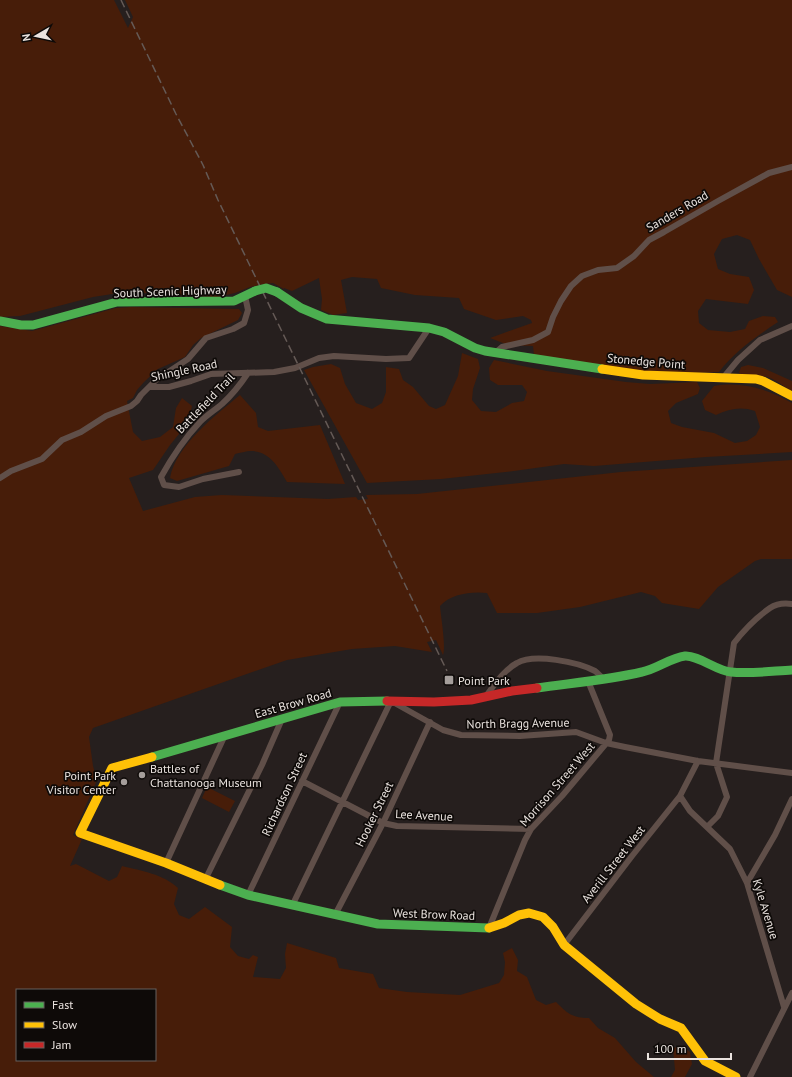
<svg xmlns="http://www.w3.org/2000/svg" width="792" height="1077" viewBox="0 0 792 1077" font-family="'PT Sans',sans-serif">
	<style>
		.green { fill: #471d09; fill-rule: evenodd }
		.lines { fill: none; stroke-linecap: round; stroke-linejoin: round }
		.street { stroke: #604f49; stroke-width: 6 }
		.fast { stroke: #4caf50; stroke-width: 9 }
		.slow { stroke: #ffc107; stroke-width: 9 }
		.jam { stroke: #c62828; stroke-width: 9 }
		.rail { stroke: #655a56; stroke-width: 1.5; stroke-dasharray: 8 4; stroke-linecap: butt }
		.fast-bridge { stroke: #4caf50; stroke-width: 9 }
		.poi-dot { fill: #a59e9b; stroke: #0e0a08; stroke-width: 1.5 }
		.labels { text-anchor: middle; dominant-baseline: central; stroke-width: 3.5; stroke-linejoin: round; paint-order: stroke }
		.street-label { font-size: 12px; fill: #eae3df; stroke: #0e0a08 }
		.poi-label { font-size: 12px; fill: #eae3df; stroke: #0e0a08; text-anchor: start }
	</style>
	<rect width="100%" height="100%" fill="#261f1e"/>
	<path class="green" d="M 0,0 L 114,0 L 128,28 L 133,17 L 125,0 L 792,0 L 792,297 L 777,290 L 759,259 L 750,240 L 737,235 L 722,239 L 714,254 L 718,269 L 730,274 L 749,277 L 754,290 L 748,304 L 706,299 L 698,311 L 699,323 L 708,330 L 730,332 L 745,329 L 749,321 L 763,316 L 775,317 L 778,322 C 757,336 734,352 719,372 L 691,373 L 643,371 L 534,355 L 533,346 L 508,345 L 490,338 L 532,323 L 531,320 L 523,316 L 496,320 L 464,309 L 459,298 L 415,295 L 381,288 L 377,279 L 352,277 L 341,280 L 347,313 L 333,315 L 321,310 L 322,299 L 319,278 L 292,291 L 284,288 L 284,289 L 273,283 L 264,284 L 250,287 L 235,293 L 217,297 L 125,292 L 93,297 L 20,316 L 0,317 Z
		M 131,307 L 239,309 L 242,313 L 238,320 L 201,338 L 193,345 L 185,357 L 158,369 L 144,382 L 137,390 L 133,398 L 127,401 L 133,432 L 142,441 L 160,437 L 173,427 L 176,408 L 182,398 L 192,406 L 188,423 L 170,445 L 153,470 L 129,478 L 143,511 L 195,497 L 222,495 L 328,499 L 356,497 L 358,500 L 368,499 L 366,495 L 417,494 L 621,472 L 792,460 L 792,559 L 761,559 L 755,561 L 718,587 L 699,609 L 662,603 L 655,596 L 641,592 L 580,607 L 537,613 L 497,613 L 487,593 C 472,591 450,594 440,606 C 441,618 446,646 443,655 L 436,640 L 427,642 L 432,652 L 395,646 L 352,649 L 287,660 L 93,728 L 89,737 L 93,766 L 97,780 L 73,835 L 82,839 L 70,866 L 76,864 L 109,881 L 117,877 L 122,866 C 142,871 163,874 178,888 L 174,904 L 179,915 L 189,919 L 205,907 L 232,927 L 230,947 L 238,956 L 249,959 L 253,955 L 258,957 L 253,977 L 280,979 L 286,968 L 285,954 L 287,943 L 336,958 L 339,968 L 373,974 L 379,988 L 407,992 L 460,995 L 499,983 L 504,975 L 505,962 L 503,953 L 512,948 L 518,960 L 517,971 L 527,977 L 536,1000 L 546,1005 L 556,1002 C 567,1013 572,1018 589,1018 L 598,1028 L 615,1038 L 636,1062 L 654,1077 L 0,1077 L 0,326 L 32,331 L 116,308 ZM 17,990 L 155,990 L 155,1060 L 17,1060 Z
		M 462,353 L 478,359 L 480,368 L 473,389 L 472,400 L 481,411 L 496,412 L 512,403 L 524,401 L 527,392 L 522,385 L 498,385 L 490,380 L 489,368 L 494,360 L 547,371 L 626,382 L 650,384 L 697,382 L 700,388 L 698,394 L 676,403 L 668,411 L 671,423 L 682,427 L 714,433 L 735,443 L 747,441 L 756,435 L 760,427 L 755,411 C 741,406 729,409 716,415 L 705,410 L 702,401 L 714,386 C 742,381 767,389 792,403 L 792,452 L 706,457 L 594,466 L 564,464 L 514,471 L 441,479 L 367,483 L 304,370 L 313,367 L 331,364 L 340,368 L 345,384 L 356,403 L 372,409 L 382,403 L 386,392 L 386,367 L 399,369 L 403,380 L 413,387 L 429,406 L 436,409 L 445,405 L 458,376 Z
		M 748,365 L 763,368 L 792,381 L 792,391 C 784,387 778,381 770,378 C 760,374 747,378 739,373 L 741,367 Z
		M 240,395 L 256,413 L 258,427 L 268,431 L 320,425 L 345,484 L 287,482 C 279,468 270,451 251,451 C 246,451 240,453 235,454 L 229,466 L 177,481 L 170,478 C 176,445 216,415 240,395 Z
		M 207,787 L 235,801 L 229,812 L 202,798 Z
		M 682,1046 L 690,1052 L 692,1064 L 685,1077 L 671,1077 L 675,1070 L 673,1048 Z"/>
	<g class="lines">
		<path class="street" d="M 495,353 L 502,347 L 533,340 L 548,332 L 553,317 L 561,301 L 571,286 L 582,276 L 598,270 L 617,268 L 634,256 L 649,240 L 664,232 L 718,201 L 769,173 L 792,167
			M 723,378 L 738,360 L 760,340 L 792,326
			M 149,387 L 156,380 L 188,359 L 206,338 L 233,329 L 244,323 L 248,310 L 245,296
			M 239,472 L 203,479 L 179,487 L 164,485 L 161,477 C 172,457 184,439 200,422 C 207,415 215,410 222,404 C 232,395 240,385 248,373
			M 0,478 L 11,471 L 42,459 L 62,440 L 81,432 L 106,416 L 131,406 L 137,401 L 141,395 L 149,387 L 169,387 L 191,381 L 211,374 L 274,372 L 295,368 L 319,358 L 334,356 L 386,359 L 409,358 L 429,328
			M 486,696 C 495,684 504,670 517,663 C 534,653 578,662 595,671 C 598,673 601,677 604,679
			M 698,761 L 680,796 L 690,811 L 730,849 L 747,883 L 784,1007
			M 302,781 L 383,823 L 397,826 L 531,829
			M 707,827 L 718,816 L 727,797 L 716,763 L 734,643 C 744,630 757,617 770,608 C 776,604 785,603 792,604
			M 166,863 L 225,735
			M 205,880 L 262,765 L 282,719
			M 747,883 L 775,835 L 792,799
			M 248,895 L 340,702
			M 292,906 L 391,701 L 443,730 L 461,735 L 520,736 L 576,732 L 606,743 L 625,747 L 698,761 L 792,773
			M 335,915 L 383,823 L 430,722
			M 489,928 L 525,840 L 531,829 L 562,796 L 609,740 L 610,735 L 588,681
			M 564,945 L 632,856 L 680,796
			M 750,1077 L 792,993"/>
		<path class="fast" d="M 277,292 L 301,308 L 327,319 L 429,328 L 444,332 L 475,348 L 485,351 L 602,369
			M 0,321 L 21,325 L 33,325 L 117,302 L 234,301 L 255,291
			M 537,688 C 572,683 608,680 642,672 C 657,669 670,658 685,656 C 698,655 717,671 731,672 C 749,674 773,671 792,670
			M 152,757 L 340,702 L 387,701
			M 220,885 L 248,895 L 378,924 L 489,928"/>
		<path class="slow" d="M 602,369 L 643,375 L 756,379 L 763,381 L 792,396
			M 152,757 L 112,768 L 80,833 L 166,863 L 220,885
			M 489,928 L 504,923 L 519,915 L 529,913 L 543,917 L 553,927 L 564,945 L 636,1004 L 660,1019 L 681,1028 L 705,1061 L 736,1077"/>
		<path class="jam" d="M 387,701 L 434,702 L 471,700 L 512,691 L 537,688"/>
		<path class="rail" d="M 121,0 L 176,114 L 203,165 L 218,200 L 447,671"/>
		<path class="fast-bridge" d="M 255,291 L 266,288 L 277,292"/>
	</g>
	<g class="poi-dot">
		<rect x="444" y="675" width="10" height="10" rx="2"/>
		<circle cx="142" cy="775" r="4"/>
		<circle cx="124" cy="782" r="4"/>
	</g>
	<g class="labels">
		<g class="street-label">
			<text transform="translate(677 211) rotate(-30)">Sanders Road</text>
			<text transform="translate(170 291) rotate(-2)">South Scenic Highway</text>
			<text transform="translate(646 361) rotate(5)">Stonedge Point</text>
			<text transform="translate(184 370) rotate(-12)">Shingle Road</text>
			<text transform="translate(205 403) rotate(-46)">Battlefield Trail</text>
			<text transform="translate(293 703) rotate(-16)">East Brow Road</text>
			<text transform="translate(518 723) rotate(-1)">North Bragg Avenue</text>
			<text transform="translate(557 784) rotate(-49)">Morrison Street West</text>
			<text transform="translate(284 794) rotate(-65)">Richardson Street</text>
			<text transform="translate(374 814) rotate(-64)">Hooker Street</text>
			<text transform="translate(424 815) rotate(3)">Lee Avenue</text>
			<text transform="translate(613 864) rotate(-52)">Averill Street West</text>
			<text transform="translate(766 909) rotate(73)">Kyle Avenue</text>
			<text transform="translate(434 914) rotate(2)">West Brow Road</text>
		</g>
		<g class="poi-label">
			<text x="458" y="680">Point Park</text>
			<text x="150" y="768">Battles of<tspan x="150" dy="14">Chattanooga Museum</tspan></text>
			<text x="116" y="775" text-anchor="end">Point Park<tspan x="116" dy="14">Visitor Center</tspan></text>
		</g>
	</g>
	<rect x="16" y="989" width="140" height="72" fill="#0e0a08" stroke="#66615e"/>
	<rect x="24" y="1002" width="20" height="6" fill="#4caf50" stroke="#66615e"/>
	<text x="52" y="1009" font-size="12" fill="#eae3df">Fast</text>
	<rect x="24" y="1022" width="20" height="6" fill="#ffc107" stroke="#66615e"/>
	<text x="52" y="1029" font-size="12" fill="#eae3df">Slow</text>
	<rect x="24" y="1042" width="20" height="6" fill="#c62828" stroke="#66615e"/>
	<text x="52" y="1049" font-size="12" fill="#eae3df">Jam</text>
	<g transform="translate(36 36) rotate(261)" stroke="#0e0a08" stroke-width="3" paint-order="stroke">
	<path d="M0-3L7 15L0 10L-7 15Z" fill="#eae3df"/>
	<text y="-6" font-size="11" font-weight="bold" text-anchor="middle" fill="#eae3df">N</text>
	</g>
	<path d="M648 1053v6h83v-6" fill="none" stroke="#eae3df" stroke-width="2"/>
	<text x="654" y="1053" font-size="12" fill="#eae3df" stroke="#0e0a08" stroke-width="3" paint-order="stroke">100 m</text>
</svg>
